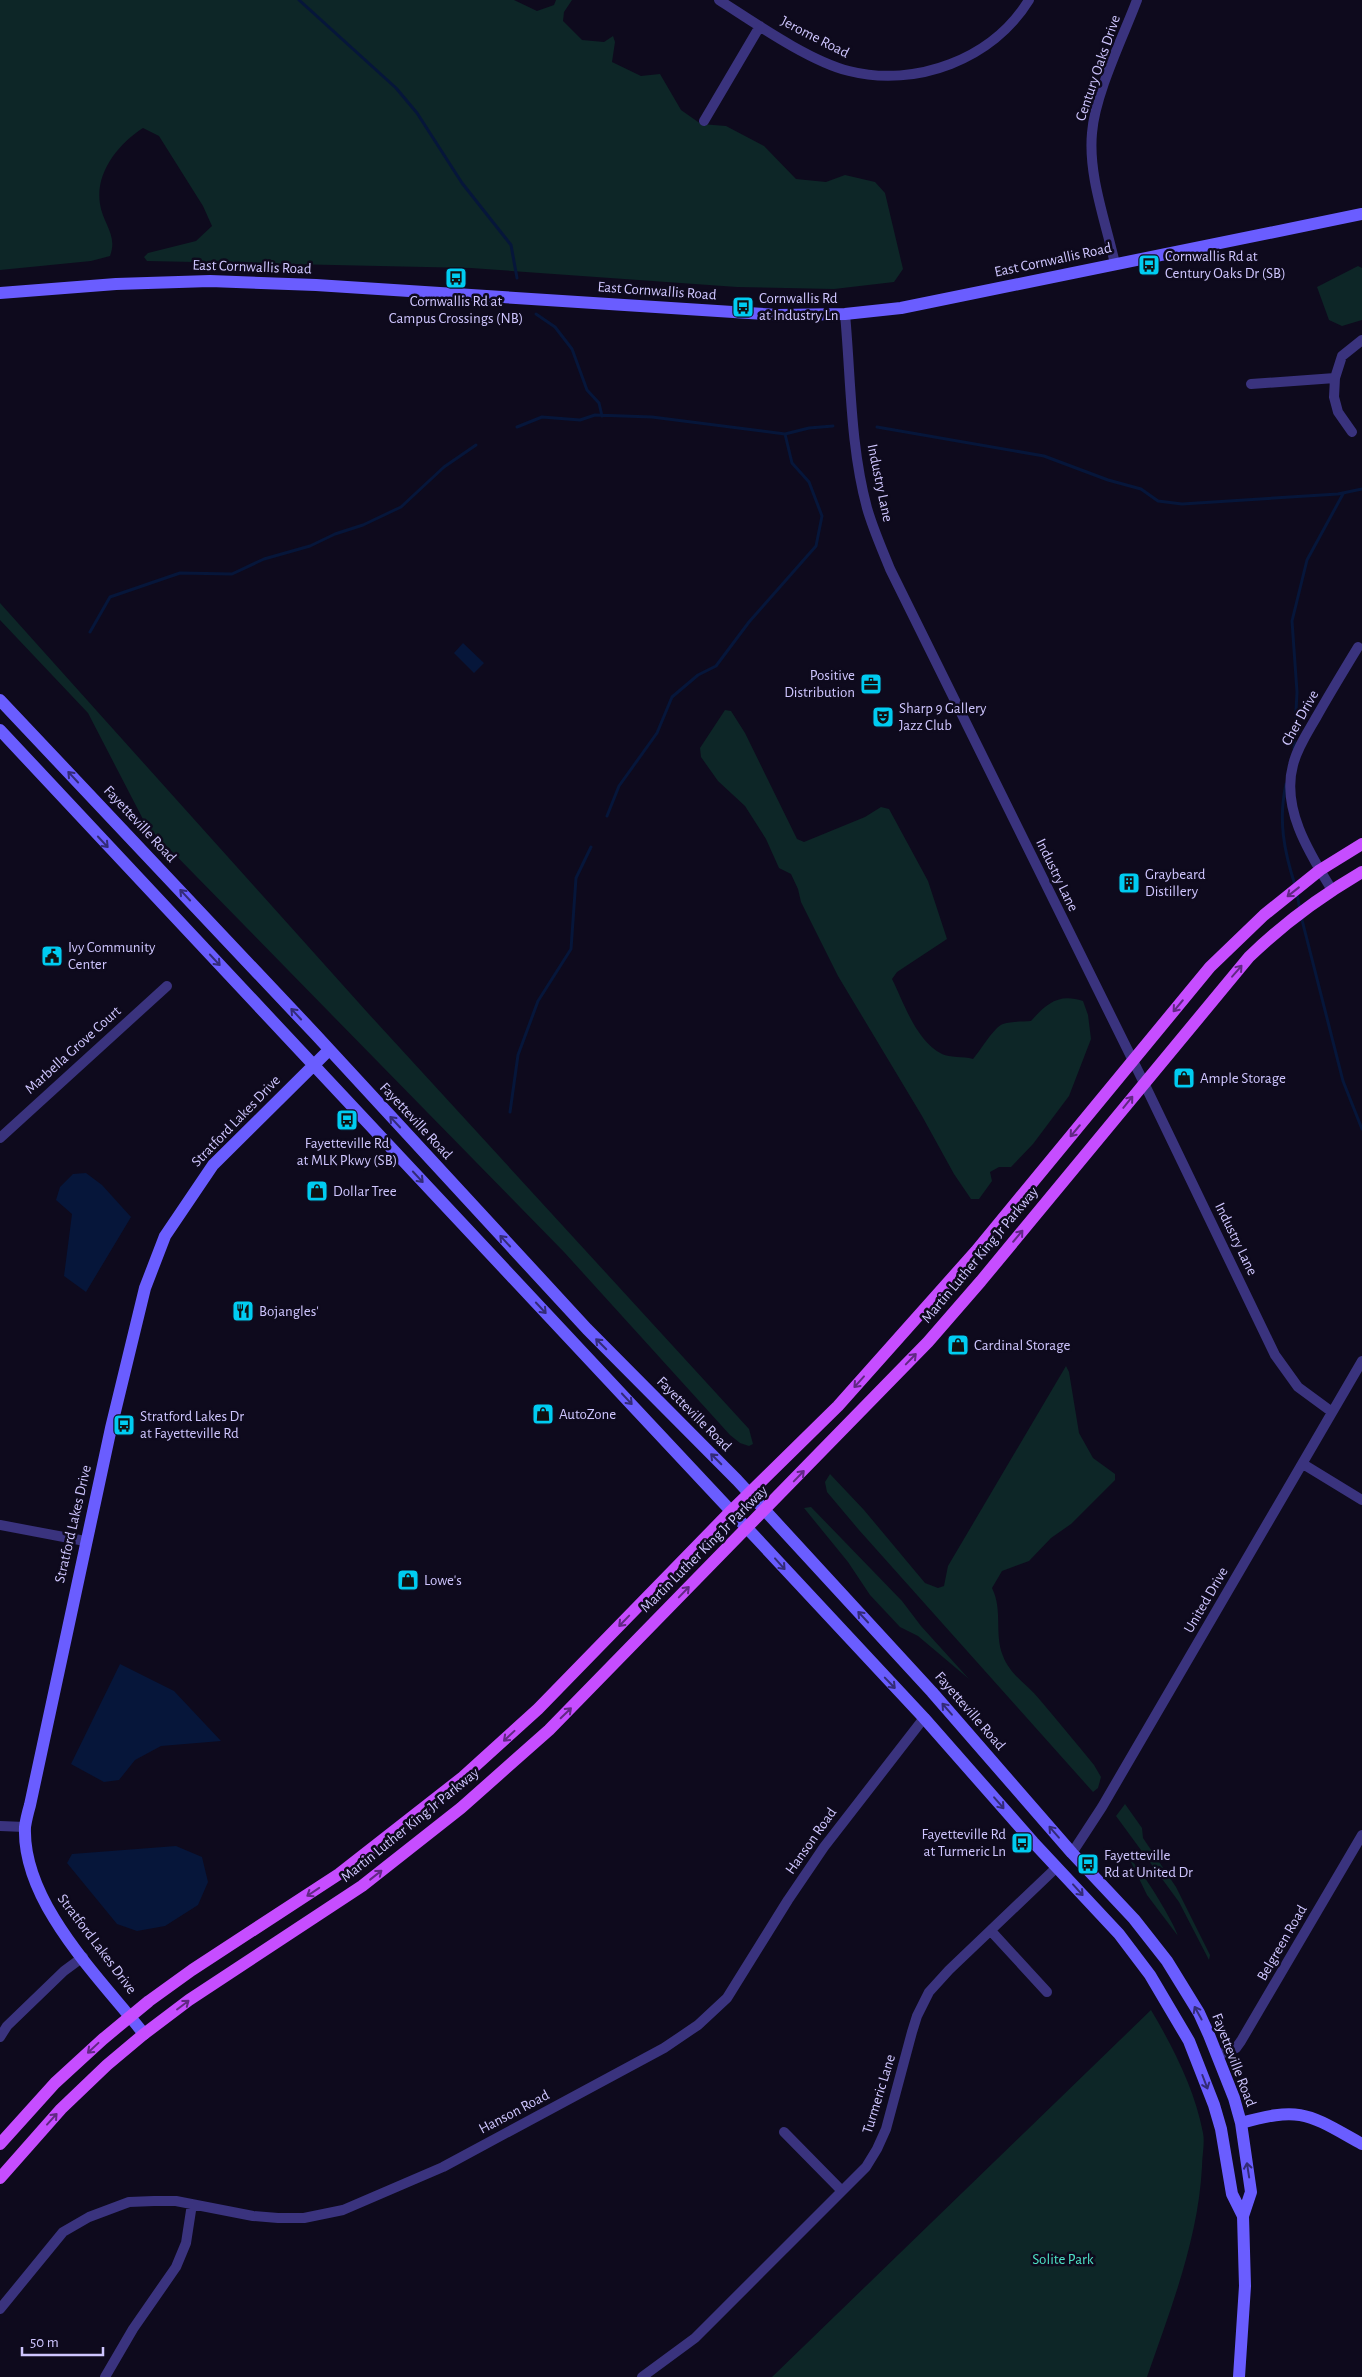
<svg xmlns="http://www.w3.org/2000/svg" width="1362" height="2377" viewBox="0 0 1362 2377" font-family="'Alegreya Sans',sans-serif">
	<style>
		.green { fill: #0d2627 }
		.water { fill: #06163a }
		.lines { fill: none; stroke-linecap: round; stroke-linejoin: round }
		.stream { stroke: #06163a; stroke-width: 3 }
		.street { stroke: #3a337e; stroke-width: 10 }
		.secondary { stroke: #6a5dff; stroke-width: 12 }
		.primary { stroke: #c64dff; stroke-width: 12 }
		.oneway { stroke: #332b77 }
		.oneway2 { stroke: #612883 }
		.labels { text-anchor: middle; dominant-baseline: central; stroke-width: 5; stroke-linejoin: round; paint-order: stroke }
		.street-label { font-size: 15px; fill: #cfc6ff; stroke: #0e0a1d }
		.poi-label { font-size: 15px; fill: #cfc6ff; stroke: #0e0a1d; text-anchor: start }
		.park-label { font-size: 15px; fill: #4ee3c6; stroke: #0e0a1d }
	</style>
	<rect width="100%" height="100%" fill="#0e0a1d"/>
	<path class="green" d="M 0,0 L 514,0 L 537,11 L 554,5 L 556,0 L 572,0 L 564,12 L 563,21 L 582,40 L 604,42 L 613,36 L 615,42 L 612,62 L 641,76 L 660,74 L 681,110 L 701,124 L 726,126 L 764,146 L 796,179 L 826,182 L 845,175 L 875,182 L 885,193 L 903,269 L 894,282 L 834,289 L 737,287 L 471,268 L 147,261 L 144,257 L 148,253 L 196,241 L 212,226 L 203,206 L 159,136 L 143,128 C 118,144 95,173 100,204 C 103,224 118,235 110,256 L 91,261 L 0,270 Z
		M 1358,266 L 1362,268 L 1362,320 L 1342,326 L 1329,320 L 1317,287 Z
		M 0,603 L 367,1012 L 749,1429 L 753,1444 L 749,1446 L 740,1443 L 730,1435 L 564,1252 L 146,825 L 88,713 L 0,620 Z
		M 725,710 L 731,711 L 745,733 L 797,839 L 804,842 L 865,817 L 881,807 L 889,809 L 928,881 L 947,939 L 897,972 L 892,979 C 904,1003 916,1041 942,1054 C 950,1058 963,1056 973,1059 C 981,1050 994,1027 1003,1024 C 1011,1021 1022,1022 1031,1021 C 1047,1003 1059,993 1083,1001 L 1088,1015 L 1091,1039 L 1069,1096 L 1033,1144 L 1011,1167 L 999,1167 L 990,1172 L 992,1181 L 979,1199 L 971,1199 L 954,1174 L 922,1116 L 838,976 L 801,902 L 798,889 L 791,874 L 779,868 L 766,839 L 745,806 L 718,781 L 701,757 L 700,748 Z
		M 1066,1366 L 1069,1372 L 1079,1433 L 1093,1458 L 1115,1474 L 1115,1480 L 1071,1524 L 1051,1538 L 1029,1561 L 1002,1571 L 992,1588 C 1003,1610 994,1634 1003,1656 C 1010,1675 1028,1685 1040,1700 C 1058,1721 1076,1743 1094,1765 L 1101,1777 L 1098,1788 L 1093,1792 L 859,1530 L 827,1492 L 825,1482 L 830,1474 L 864,1510 L 925,1583 L 938,1588 L 944,1586 L 948,1566 Z
		M 811,1507 L 902,1601 L 921,1626 L 969,1679 L 918,1636 L 900,1627 L 870,1595 L 848,1562 L 804,1508 Z
		M 1125,1804 L 1142,1828 L 1143,1838 L 1176,1887 L 1210,1955 L 1209,1960 L 1179,1902 L 1116,1816 Z
		M 1130,1860 C 1139,1864 1176,1926 1178,1936 L 1147,1895 Z
		M 1151,2010 C 1173,2047 1195,2090 1203,2133 C 1205,2143 1202,2156 1202,2167 C 1198,2240 1171,2308 1147,2377 L 772,2377 Z"/>
	<path class="water" d="M 463,643 L 484,663 L 474,673 L 454,653 Z
		M 86,1173 L 102,1185 L 131,1217 L 86,1292 L 64,1276 L 72,1214 L 56,1200 L 60,1187 L 73,1174 Z
		M 120,1664 L 174,1691 L 221,1741 L 161,1746 L 135,1760 L 119,1780 L 104,1782 L 71,1764 Z
		M 176,1846 L 202,1857 L 208,1882 L 198,1905 L 165,1926 L 137,1931 L 117,1924 L 67,1863 L 72,1854 Z"/>
	<g class="lines">
		<path class="stream" d="M 299,0 L 396,88 L 417,113 L 462,183 L 511,245 L 517,278
			M 536,314 L 555,327 L 572,349 L 587,390 L 599,403 L 602,416
			M 517,427 L 542,417 L 580,420 L 595,415 L 652,417 L 785,434 L 809,428 L 833,426
			M 877,427 L 1044,456 L 1108,480 L 1141,489 L 1158,501 L 1182,504 L 1338,494 L 1362,489
			M 90,632 L 110,597 L 180,573 L 232,574 L 264,559 L 310,546 L 335,534 L 363,525 L 401,507 L 444,467 L 476,445
			M 1294,749 L 1297,692 L 1292,621 L 1307,560 L 1343,494
			M 1286,784 C 1278,820 1284,851 1295,885
			M 607,816 L 619,786 L 657,733 L 672,697 L 698,675 L 716,666 L 749,622 L 816,546 L 822,516 L 809,482 L 792,463 L 785,434
			M 1297,894 L 1300,910
			M 1301,916 L 1343,1081 L 1362,1129
			M 510,1112 L 518,1055 L 538,1001 L 571,949 L 576,878 L 591,847"/>
		<path class="street" d="M 719,0 C 755,23 809,61 849,71 C 916,88 993,59 1029,0
			M 704,121 L 760,26
			M 1115,264 C 1106,222 1088,176 1092,133 C 1095,94 1123,37 1137,0
			M 845,314 C 851,379 850,445 867,508 C 873,529 882,549 890,569 L 1144,1083 L 1275,1355 L 1298,1387 L 1332,1412
			M 1251,384 L 1335,378
			M 1352,432 L 1338,412 L 1334,397 L 1335,378 L 1342,356 L 1362,340
			M 1332,890 C 1310,854 1281,809 1293,765 C 1297,748 1308,732 1317,716 C 1330,693 1344,670 1358,647
			M 0,1138 L 167,986
			M 1303,1464 L 1362,1500
			M 0,1525 L 85,1541
			M 0,1826 L 25,1827
			M 1072,1853 L 1102,1807 L 1362,1361
			M 991,1931 L 1047,1992
			M 0,2037 L 7,2026 L 64,1971 L 83,1957
			M 1218,2055 L 1236,2048 L 1241,2041 L 1362,1835
			M 784,2132 L 842,2191
			M 0,2309 L 63,2232 L 89,2217 L 129,2202 L 154,2201 L 176,2201 L 253,2216 L 278,2218 L 304,2218 L 343,2210 L 443,2167 L 664,2048 L 698,2025 L 727,1998 L 788,1900 L 824,1847 L 924,1718
			M 105,2377 L 133,2329 L 176,2267 L 186,2243 L 192,2204
			M 642,2377 L 695,2338 L 866,2167 L 877,2149 L 886,2129 L 912,2032 L 917,2016 L 929,1992 L 949,1970 L 1057,1867"/>
		<path class="secondary" d="M 0,293 L 116,284 L 210,281 L 316,285 L 778,315 L 845,314 L 901,308 L 1362,214
			M 0,700 L 316,1035 L 587,1329 L 737,1480 L 932,1692 L 1072,1853 L 1134,1919 L 1167,1961 L 1199,2013 L 1209,2035 L 1234,2098 L 1241,2123 L 1251,2192 L 1243,2216 L 1245,2286 L 1239,2377
			M 0,730 L 760,1542 L 924,1718 L 1033,1842 L 1119,1934 L 1150,1975 L 1189,2041 L 1214,2105 L 1221,2129 L 1232,2194 L 1243,2216
			M 144,2034 C 100,1978 22,1903 25,1827 C 26,1820 28,1812 30,1805 L 111,1428 L 145,1288 L 165,1236 L 213,1165 L 329,1050
			M 1241,2123 C 1302,2106 1308,2114 1362,2144"/>
		<path class="primary" d="M 0,2144 L 55,2083 L 103,2039 L 149,2001 L 192,1970 L 339,1874 L 463,1777 L 538,1709 L 731,1511 L 838,1406 L 976,1251 L 1210,967 L 1264,915 L 1320,870 L 1362,844
			M 0,2178 L 61,2109 L 107,2065 L 144,2034 L 189,2000 L 362,1886 L 461,1808 L 549,1730 L 928,1342 L 981,1281 L 1249,957 C 1283,924 1321,896 1362,872"/>
	</g>
	<defs><path id="oneway-shaft" d="M-6 0H5M1.5-3L5.5 0L1.5 3" fill="none" stroke-width="1.6" stroke-linecap="round" stroke-linejoin="round" transform="scale(1.25)"/></defs>
	<g class="oneway">
		<use href="#oneway-shaft" transform="translate(73 777) rotate(-133)"/>
		<use href="#oneway-shaft" transform="translate(103 842) rotate(47)"/>
		<use href="#oneway-shaft" transform="translate(185 895) rotate(-133)"/>
		<use href="#oneway-shaft" transform="translate(215 960) rotate(47)"/>
		<use href="#oneway-shaft" transform="translate(296 1014) rotate(-133)"/>
		<use href="#oneway-shaft" transform="translate(395 1122) rotate(-133)"/>
		<use href="#oneway-shaft" transform="translate(418 1177) rotate(47)"/>
		<use href="#oneway-shaft" transform="translate(505 1241) rotate(-133)"/>
		<use href="#oneway-shaft" transform="translate(541 1308) rotate(47)"/>
		<use href="#oneway-shaft" transform="translate(601 1344) rotate(-135)"/>
		<use href="#oneway-shaft" transform="translate(627 1399) rotate(47)"/>
		<use href="#oneway-shaft" transform="translate(716 1459) rotate(-135)"/>
		<use href="#oneway-shaft" transform="translate(780 1564) rotate(48)"/>
		<use href="#oneway-shaft" transform="translate(863 1617) rotate(-133)"/>
		<use href="#oneway-shaft" transform="translate(890 1683) rotate(46)"/>
		<use href="#oneway-shaft" transform="translate(947 1709) rotate(-131)"/>
		<use href="#oneway-shaft" transform="translate(999 1803) rotate(49)"/>
		<use href="#oneway-shaft" transform="translate(1054 1832) rotate(-131)"/>
		<use href="#oneway-shaft" transform="translate(1078 1890) rotate(48)"/>
		<use href="#oneway-shaft" transform="translate(1198 2013) rotate(-119)"/>
		<use href="#oneway-shaft" transform="translate(1205 2082) rotate(69)"/>
		<use href="#oneway-shaft" transform="translate(1248 2170) rotate(-99)"/>
	</g>
	<g class="oneway2">
		<use href="#oneway-shaft" transform="translate(1293 892) rotate(142)"/>
		<use href="#oneway-shaft" transform="translate(1237 971) rotate(-49)"/>
		<use href="#oneway-shaft" transform="translate(1178 1006) rotate(130)"/>
		<use href="#oneway-shaft" transform="translate(1128 1102) rotate(-51)"/>
		<use href="#oneway-shaft" transform="translate(1075 1131) rotate(130)"/>
		<use href="#oneway-shaft" transform="translate(1018 1236) rotate(-50)"/>
		<use href="#oneway-shaft" transform="translate(911 1359) rotate(-46)"/>
		<use href="#oneway-shaft" transform="translate(859 1382) rotate(132)"/>
		<use href="#oneway-shaft" transform="translate(799 1476) rotate(-46)"/>
		<use href="#oneway-shaft" transform="translate(684 1592) rotate(-46)"/>
		<use href="#oneway-shaft" transform="translate(624 1621) rotate(134)"/>
		<use href="#oneway-shaft" transform="translate(566 1713) rotate(-44)"/>
		<use href="#oneway-shaft" transform="translate(509 1736) rotate(137)"/>
		<use href="#oneway-shaft" transform="translate(376 1875) rotate(-38)"/>
		<use href="#oneway-shaft" transform="translate(313 1892) rotate(146)"/>
		<use href="#oneway-shaft" transform="translate(183 2005) rotate(-37)"/>
		<use href="#oneway-shaft" transform="translate(93 2048) rotate(137)"/>
		<use href="#oneway-shaft" transform="translate(52 2119) rotate(-48)"/>
	</g>
	<defs>
		<g id="bus-square" transform="scale(1.125)"><rect x="-9" y="-9" width="18" height="18" rx="4" fill="#00ccf1" stroke="#0e0a1d"/><path d="M-5-6H5V4H4V6H2V4H-2V6H-4V4H-5ZM-3.5-4V0h7V-4ZM-3.5 1.2v1.5H-2V1.2ZM2 1.2v1.5H3.5V1.2Z" fill="#111"/></g>
		<g id="office-square" transform="scale(1.125)"><rect x="-9" y="-9" width="18" height="18" rx="4" fill="#00ccf1" stroke="#0e0a1d"/><path d="M-6-3h4V-5.5h4V-3h4V5H-6ZM-1-4.5V-3h2v-1.5ZM-6 0V1H6V0Z" fill="#111"/></g>
		<g id="theatre-square" transform="scale(1.125)"><rect x="-9" y="-9" width="18" height="18" rx="4" fill="#00ccf1" stroke="#0e0a1d"/><path d="M-5-5.5Q0-4 5-5.5V0Q5 5 0 6Q-5 5-5 0ZM-3.3-2.5H-1v1.5H-3.3ZM1-2.5H3.3v1.5H1ZM-2.8 1Q0 5.5 2.8 1Z" fill="#111"/></g>
		<g id="building-square" transform="scale(1.125)"><rect x="-9" y="-9" width="18" height="18" rx="4" fill="#00ccf1" stroke="#0e0a1d"/><path d="M-4-6H4V6H1V3H-1V6H-4ZM-2.5-4.3h1.7v1.8h-1.7ZM.8-4.3h1.7v1.8H.8ZM-2.5-1h1.7V.8h-1.7ZM.8-1h1.7V.8H.8Z" fill="#111"/></g>
		<g id="civic-square" transform="scale(1.125)"><rect x="-9" y="-9" width="18" height="18" rx="4" fill="#00ccf1" stroke="#0e0a1d"/><path d="M-.6-6.5H3V-4.5H.6V-3L4-1V1h2V6H-6V1h2V-1L-.6-3ZM-1.2 2.5V6h2.4V2.5Z" fill="#111"/></g>
		<g id="shop-square" transform="scale(1.125)"><rect x="-9" y="-9" width="18" height="18" rx="4" fill="#00ccf1" stroke="#0e0a1d"/><path d="M-5-2.5h2.3a2.7 3.5 0 0 1 5.4 0H5L5.5 6h-11ZM-1.5-2.5h3a1.5 2.3 0 0 0-3 0Z" fill="#111"/></g>
		<g id="restaurant-square" transform="scale(1.125)"><rect x="-9" y="-9" width="18" height="18" rx="4" fill="#00ccf1" stroke="#0e0a1d"/><path d="M-5-6h1v4h1v-4h1v4h1v-4h1v5L-1.5 .5V6h-2V.5L-5-1ZM5-6V6H3V1.5H1.5Q1.5-4 5-6Z" fill="#111"/></g>
	</defs>
	<g fill-rule="evenodd">
		<use href="#bus-square" x="1149" y="265"/>
		<use href="#bus-square" x="456" y="278"/>
		<use href="#bus-square" x="743" y="307"/>
		<use href="#office-square" x="871" y="684"/>
		<use href="#theatre-square" x="883" y="717"/>
		<use href="#building-square" x="1129" y="883"/>
		<use href="#civic-square" x="52" y="956"/>
		<use href="#shop-square" x="1184" y="1078"/>
		<use href="#bus-square" x="347" y="1120"/>
		<use href="#shop-square" x="317" y="1191"/>
		<use href="#restaurant-square" x="243" y="1311"/>
		<use href="#shop-square" x="958" y="1345"/>
		<use href="#shop-square" x="543" y="1414"/>
		<use href="#bus-square" x="124" y="1425"/>
		<use href="#shop-square" x="408" y="1580"/>
		<use href="#bus-square" x="1022" y="1843"/>
		<use href="#bus-square" x="1088" y="1864"/>
	</g>
	<g class="labels">
		<g class="street-label">
			<text transform="translate(815 37) rotate(27)">Jerome Road</text>
			<text transform="translate(1098 68) rotate(-71)">Century Oaks Drive</text>
			<text transform="translate(1053 260) rotate(-12)">East Cornwallis Road</text>
			<text transform="translate(252 267) rotate(2)">East Cornwallis Road</text>
			<text transform="translate(657 291) rotate(4)">East Cornwallis Road</text>
			<text transform="translate(880 483) rotate(78)">Industry Lane</text>
			<text transform="translate(1300 718) rotate(-61)">Cher Drive</text>
			<text transform="translate(140 824) rotate(47)">Fayetteville Road</text>
			<text transform="translate(1057 875) rotate(64)">Industry Lane</text>
			<text transform="translate(73 1050) rotate(-42)">Marbella Grove Court</text>
			<text transform="translate(236 1121) rotate(-46)">Stratford Lakes Drive</text>
			<text transform="translate(416 1121) rotate(47)">Fayetteville Road</text>
			<text transform="translate(1236 1239) rotate(64)">Industry Lane</text>
			<text transform="translate(980 1255) rotate(-50)">Martin Luther King Jr Parkway</text>
			<text transform="translate(694 1414) rotate(45)">Fayetteville Road</text>
			<text transform="translate(73 1524) rotate(-77)">Stratford Lakes Drive</text>
			<text transform="translate(704 1549) rotate(-45)">Martin Luther King Jr Parkway</text>
			<text transform="translate(1206 1600) rotate(-60)">United Drive</text>
			<text transform="translate(970 1711) rotate(49)">Fayetteville Road</text>
			<text transform="translate(410 1825) rotate(-39)">Martin Luther King Jr Parkway</text>
			<text transform="translate(811 1841) rotate(-55)">Hanson Road</text>
			<text transform="translate(1282 1943) rotate(-60)">Belgreen Road</text>
			<text transform="translate(97 1944) rotate(53)">Stratford Lakes Drive</text>
			<text transform="translate(1234 2060) rotate(69)">Fayetteville Road</text>
			<text transform="translate(879 2094) rotate(-73)">Turmeric Lane</text>
			<text transform="translate(514 2112) rotate(-28)">Hanson Road</text>
		</g>
		<g class="poi-label">
			<text x="1165" y="256">Cornwallis Rd at<tspan x="1165" dy="17">Century Oaks Dr (SB)</tspan></text>
			<text x="759" y="298">Cornwallis Rd<tspan x="759" dy="17">at Industry Ln</tspan></text>
			<text x="456" y="301" text-anchor="middle">Cornwallis Rd at<tspan x="456" dy="17">Campus Crossings (NB)</tspan></text>
			<text x="855" y="675" text-anchor="end">Positive<tspan x="855" dy="17">Distribution</tspan></text>
			<text x="899" y="708">Sharp 9 Gallery<tspan x="899" dy="17">Jazz Club</tspan></text>
			<text x="1145" y="874">Graybeard<tspan x="1145" dy="17">Distillery</tspan></text>
			<text x="68" y="947">Ivy Community<tspan x="68" dy="17">Center</tspan></text>
			<text x="1200" y="1078">Ample Storage</text>
			<text x="347" y="1143" text-anchor="middle">Fayetteville Rd<tspan x="347" dy="17">at MLK Pkwy (SB)</tspan></text>
			<text x="333" y="1191">Dollar Tree</text>
			<text x="259" y="1311">Bojangles'</text>
			<text x="974" y="1345">Cardinal Storage</text>
			<text x="559" y="1414">AutoZone</text>
			<text x="140" y="1416">Stratford Lakes Dr<tspan x="140" dy="17">at Fayetteville Rd</tspan></text>
			<text x="424" y="1580">Lowe's</text>
			<text x="1006" y="1834" text-anchor="end">Fayetteville Rd<tspan x="1006" dy="17">at Turmeric Ln</tspan></text>
			<text x="1104" y="1855">Fayetteville<tspan x="1104" dy="17">Rd at United Dr</tspan></text>
		</g>
		<g class="park-label">
			<text x="1063" y="2259">Solite Park</text>
		</g>
	</g>
	<path d="M22 2347v8h81v-8" fill="none" stroke="#cfc6ff" stroke-width="2.5"/>
	<text x="30" y="2347" font-size="15" fill="#cfc6ff" stroke="#0e0a1d" stroke-width="4" paint-order="stroke">50 m</text>
</svg>
